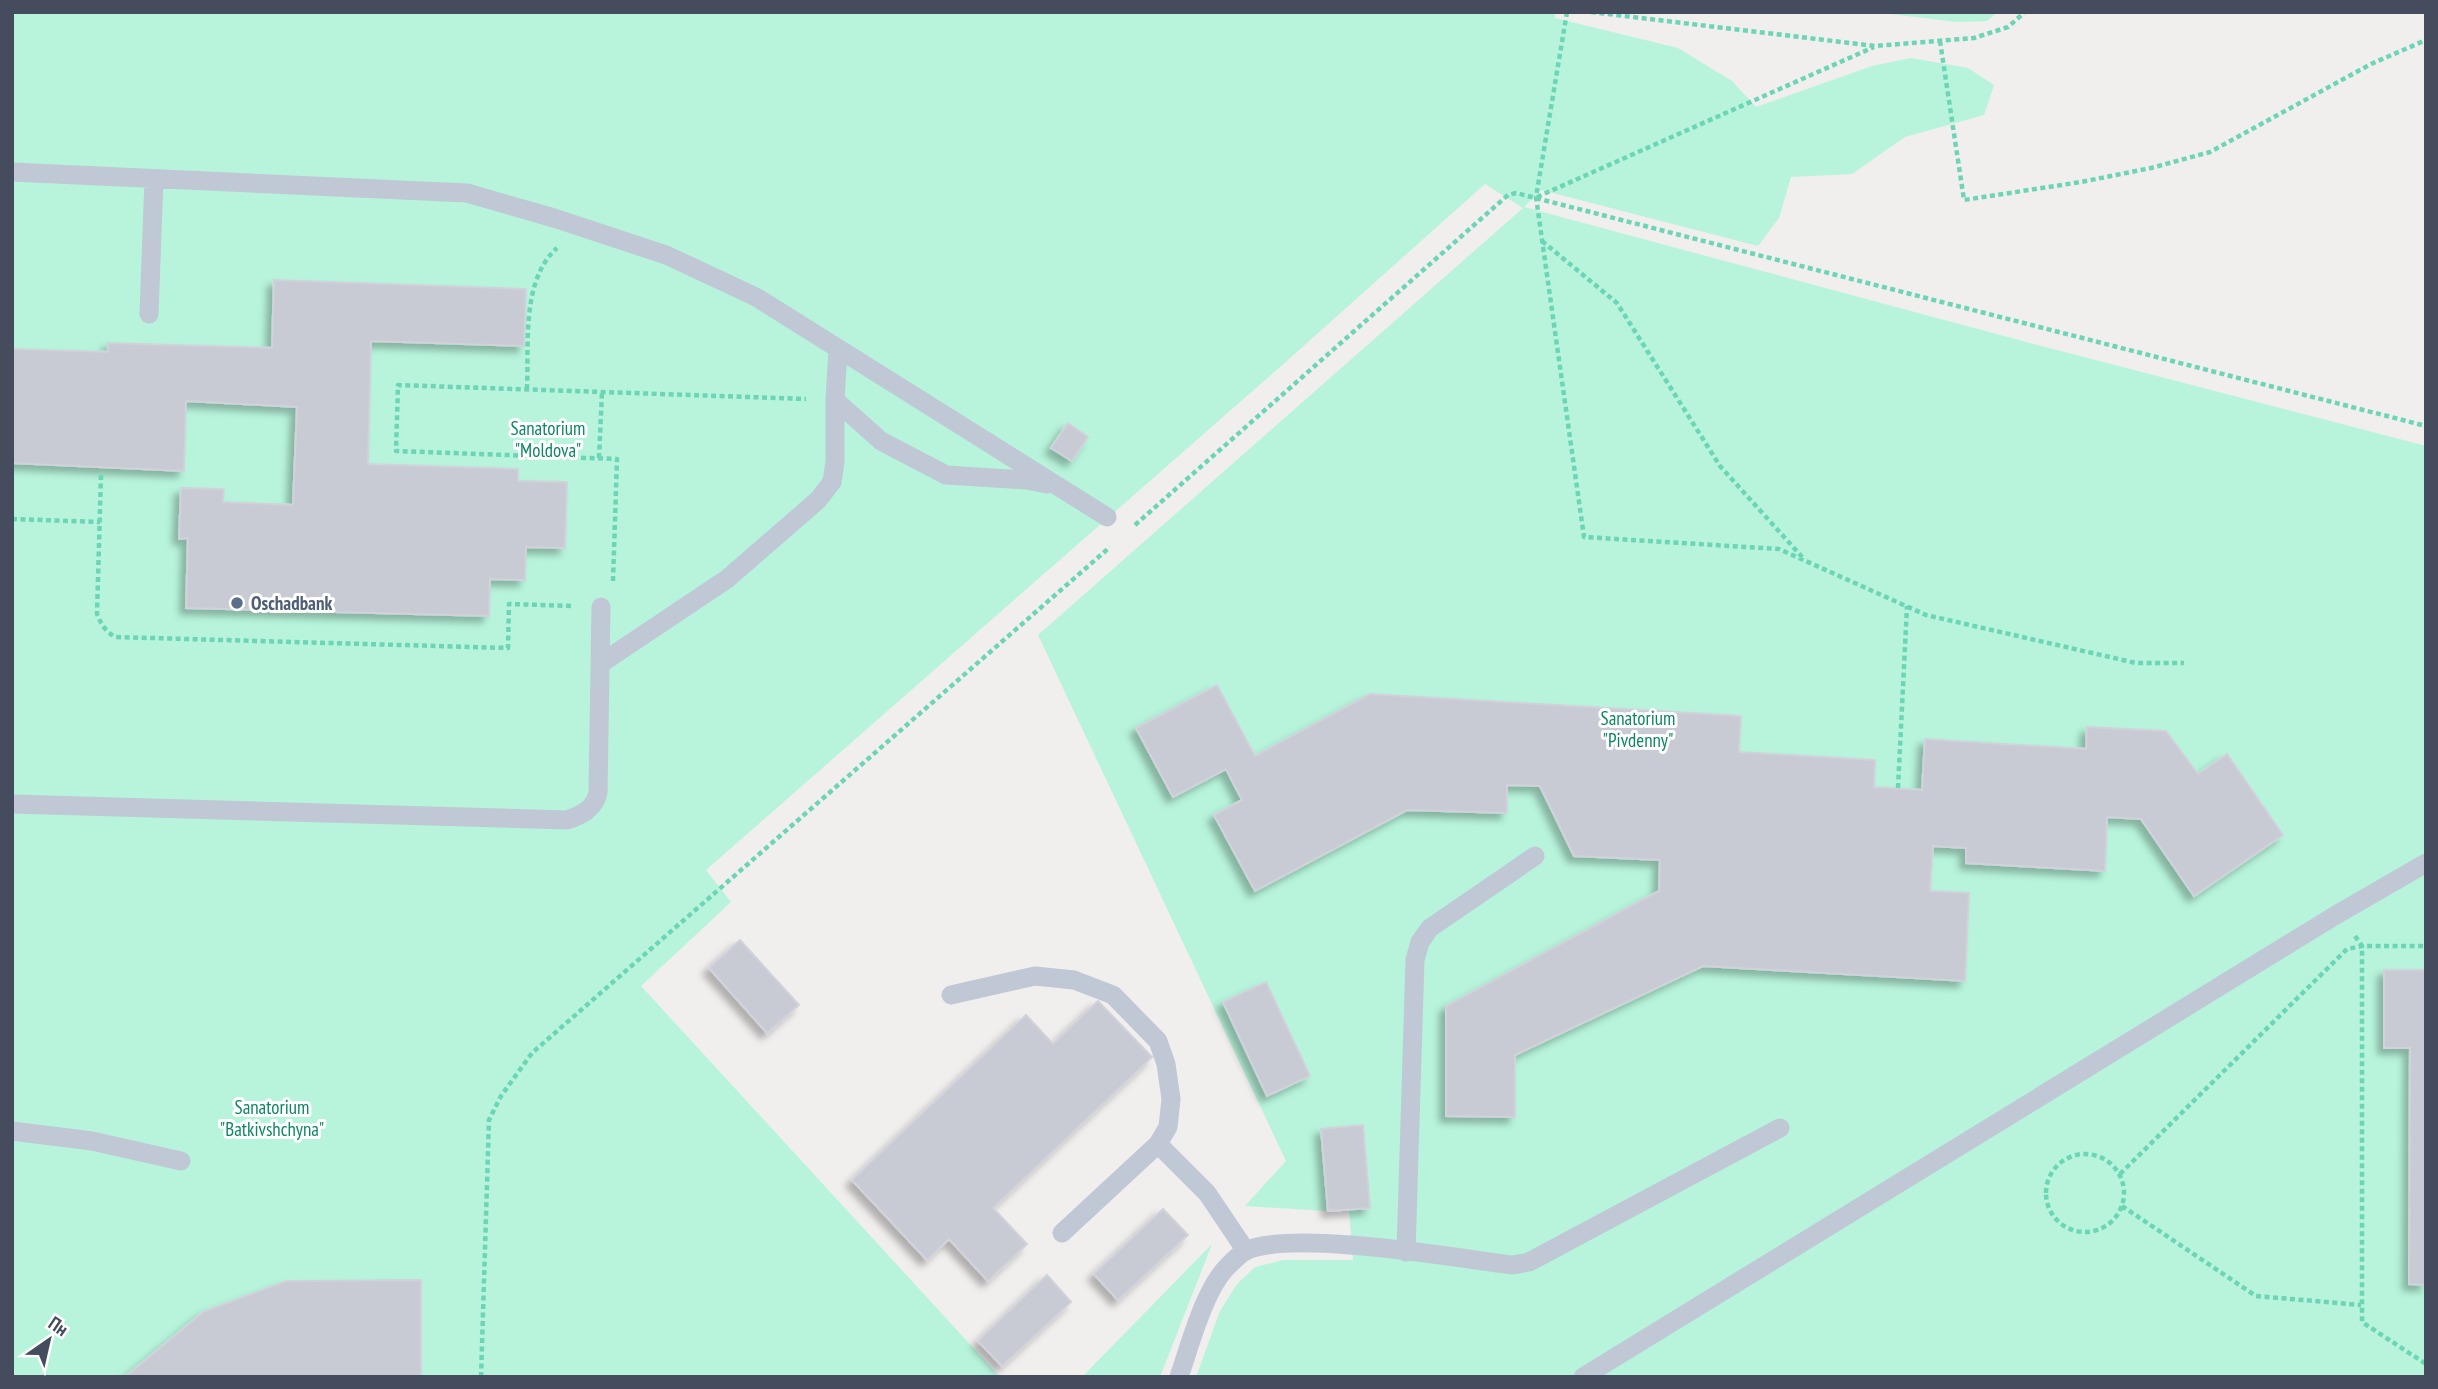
<svg xmlns="http://www.w3.org/2000/svg" width="2438" height="1389" viewBox="0 0 2438 1389" font-family="'PT Sans Narrow',sans-serif">
	<style>
		.green { fill: #b7f4db }
		.building { fill: #c9cbd4; stroke: #d1d2da; stroke-width: 2; filter: url(#shadow) }
		.lines { fill: none; stroke-linecap: round; stroke-linejoin: round }
		.path { stroke: #6bd5b6; stroke-width: 4.5; stroke-dasharray: 5 3.5; stroke-linecap: butt }
		.lane { stroke: #c0c7d5; stroke-width: 19 }
		.service-dot { fill: #5c6f8a; stroke: #fff; stroke-width: 2.5 }
		.labels { text-anchor: middle; dominant-baseline: central; stroke-width: 6; stroke-linejoin: round; paint-order: stroke }
		.park-label { font-size: 19px; fill: #0d8762; stroke: #fff }
		.service-label { font-size: 19px; font-weight: bold; fill: #4e5e75; stroke: #fff; text-anchor: start }
	</style>
	<defs>
		<filter id="shadow"><feDropShadow dx="-6" dy="6" stdDeviation="3.5" flood-color="#0004"/></filter>
	</defs>
	<rect width="100%" height="100%" fill="#f1eeee"/>
	<path class="green" d="M 12,12 L 1555,12 L 1555,18 L 1678,48 L 1732,81 L 1756,107 L 1872,66 L 1911,58 L 1968,68 L 1994,85 L 1984,115 L 1905,137 L 1852,174 L 1791,177 L 1779,218 L 1758,246 L 1541,190 L 1524,207 L 2015,339 L 2426,446 L 2426,1377 L 1196,1377 L 1220,1311 L 1237,1284 L 1255,1267 L 1283,1260 L 1353,1260 L 1349,1210 L 1328,1211 L 1245,1206 L 1286,1161 L 1038,635 L 1523,208 L 1485,184 L 1280,367 L 706,870 L 731,902 L 641,986 L 1000,1377 L 12,1377 Z
		M 1873,12 L 1998,12 L 1987,21 L 1957,22 Z
		M 1212,1244 L 1160,1377 L 1082,1377 Z"/>
	<path class="building" d="M 274,280 L 526,289 L 524,346 L 371,341 L 368,464 L 518,469 L 518,481 L 567,482 L 565,548 L 526,547 L 525,580 L 490,579 L 489,616 L 186,608 L 188,538 L 179,539 L 181,488 L 224,489 L 223,502 L 293,505 L 297,407 L 186,401 L 184,471 L 12,463 L 12,349 L 108,352 L 108,343 L 272,348 Z
		M 1068,423 L 1088,437 L 1072,461 L 1051,448 Z
		M 1217,685 L 1255,756 L 1370,694 L 1741,716 L 1739,752 L 1875,760 L 1874,787 L 1922,790 L 1925,739 L 2086,749 L 2087,727 L 2166,731 L 2198,774 L 2227,754 L 2283,835 L 2194,896 L 2141,819 L 2107,817 L 2105,871 L 1966,863 L 1966,848 L 1933,846 L 1930,891 L 1969,893 L 1965,981 L 1703,966 L 1515,1055 L 1515,1117 L 1446,1116 L 1446,1006 L 1659,891 L 1660,860 L 1574,856 L 1540,786 L 1507,785 L 1507,813 L 1407,810 L 1255,891 L 1214,815 L 1242,800 L 1226,769 L 1173,797 L 1136,728 Z
		M 740,940 L 799,1005 L 767,1033 L 709,968 Z
		M 2384,970 L 2426,970 L 2426,1285 L 2409,1284 L 2410,1048 L 2384,1048 Z
		M 1266,982 L 1310,1076 L 1267,1096 L 1223,1002 Z
		M 1098,1001 L 1152,1057 L 993,1208 L 1027,1244 L 988,1281 L 949,1239 L 927,1260 L 852,1180 L 1026,1015 L 1053,1044 Z
		M 1363,1125 L 1370,1208 L 1328,1211 L 1321,1129 Z
		M 1163,1209 L 1188,1235 L 1118,1300 L 1094,1274 Z
		M 1047,1275 L 1071,1302 L 1002,1366 L 978,1341 Z
		M 421,1280 L 421,1377 L 125,1377 L 203,1312 L 286,1281 Z"/>
	<g class="lines">
		<path class="path" d="M 1567,12 L 1536,197 L 1584,537 L 1779,549 L 1926,615 L 2136,663 L 2184,663
			M 1591,12 L 1875,46 L 1974,38 L 2008,27 L 2025,12
			M 1940,41 L 1964,200 L 2081,182 L 2151,168 L 2210,152 L 2371,64 L 2426,40
			M 1537,197 L 1874,47
			M 1542,241 L 1617,303 L 1720,466 L 1803,558
			M 527,389 C 529,345 521,280 557,248
			M 599,458 L 602,392
			M 101,475 L 97,614 C 101,624 105,631 115,637 L 508,648 L 509,604 L 573,606
			M 12,519 L 100,522
			M 1135,525 L 1508,195 L 1516,193 L 2426,426
			M 613,581 L 617,459 L 396,451 L 398,385 L 806,399
			M 1898,788 L 1907,606
			M 2355,936 L 2362,946 L 2362,1322 L 2426,1364
			M2046 1193a39 39 0 1 1 78 0a39 39 0 1 1-78 0Z
			M 2120,1174 L 2347,949 L 2362,946 L 2426,946
			M 2122,1206 L 2256,1296 L 2361,1305
			M 481,1377 L 489,1120 L 501,1096 L 532,1053 L 1110,547"/>
		<path class="lane" d="M 12,172 L 467,193 L 554,218 L 666,255 L 756,297 L 1107,517
			M 149,314 L 154,179
			M 835,400 L 881,441 L 946,475 L 1027,480 L 1047,484
			M 600,664 L 727,579 L 818,500 L 832,482 L 835,462 L 835,400 L 838,349
			M 12,804 L 567,820 C 582,815 594,809 598,793 L 601,607
			M 951,995 L 1035,976 L 1074,980 L 1113,995 L 1158,1041 L 1166,1064 L 1171,1099 L 1168,1127 L 1158,1144
			M 12,1131 L 92,1141 L 181,1161
			M 1062,1233 L 1158,1144 L 1207,1193 L 1246,1251
			M 1406,1252 L 1415,960 L 1420,942 L 1430,928 L 1535,856
			M 1179,1377 C 1190,1345 1205,1287 1229,1265 C 1233,1261 1240,1254 1245,1251 C 1291,1229 1457,1258 1512,1265 L 1529,1262 L 1780,1128
			M 1583,1377 L 2336,915 L 2426,863"/>
	</g>
	<circle class="service-dot" cx="237" cy="603" r="7"/>
	<g class="labels">
		<g class="park-label">
			<text x="548" y="428">Sanatorium<tspan x="548" dy="22">"Moldova"</tspan></text>
			<text x="1638" y="718">Sanatorium<tspan x="1638" dy="22">"Pivdenny"</tspan></text>
			<text x="272" y="1107">Sanatorium<tspan x="272" dy="22">"Batkivshchyna"</tspan></text>
		</g>
		<g class="service-label">
			<text x="251" y="603">Oschadbank</text>
		</g>
	</g>
	<rect width="2438" height="1389" fill="none" stroke="#444c5e" stroke-width="28"/>
	<g transform="translate(49 1340) rotate(34)" stroke="#ffffff" stroke-width="5" paint-order="stroke">
	<path d="M0-5L12 26L0 18L-12 26Z" fill="#444c5e"/>
	<text y="-10" font-size="19" font-weight="bold" text-anchor="middle" fill="#444c5e">Пн</text>
	</g>
</svg>
